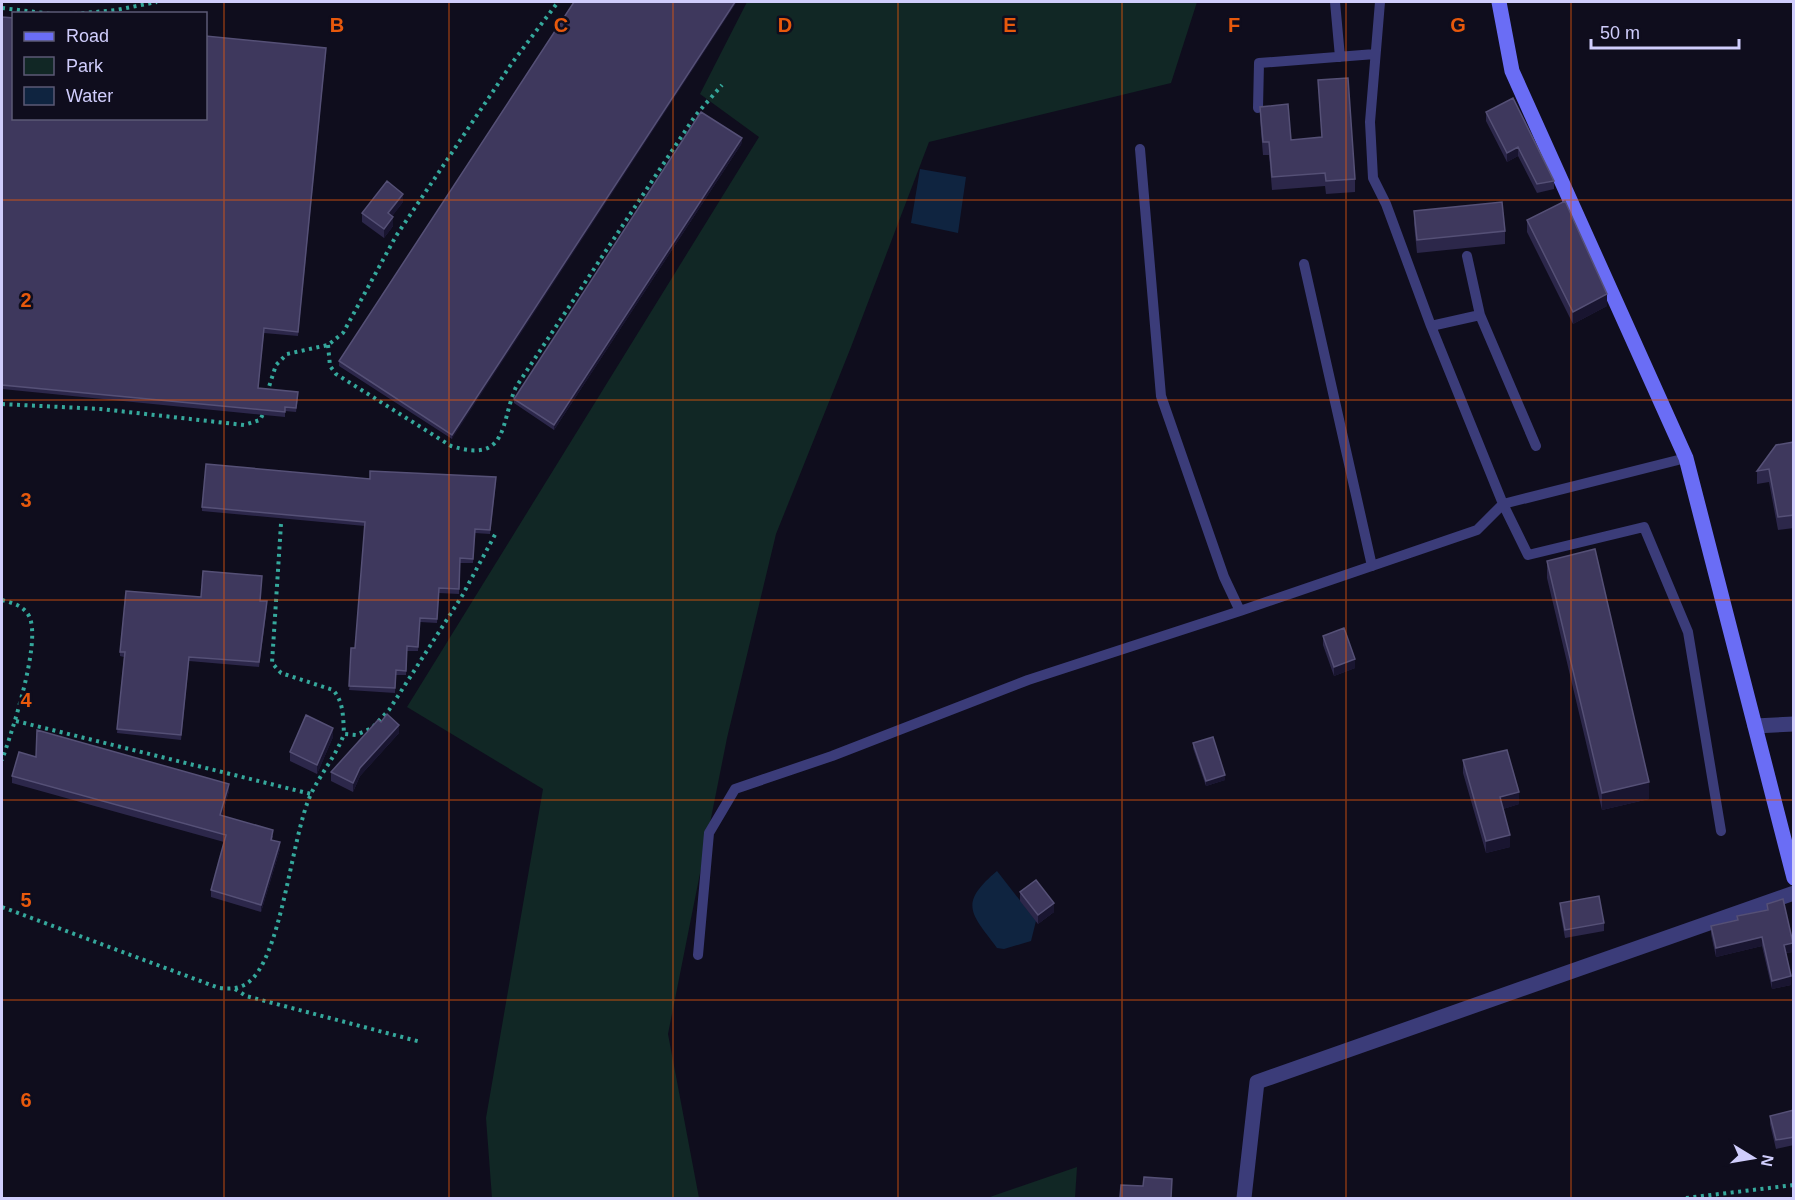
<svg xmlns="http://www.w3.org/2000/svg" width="1795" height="1200" viewBox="0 0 1795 1200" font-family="Helvetica,sans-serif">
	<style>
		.green { fill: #112725 }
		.water { fill: #0f2440 }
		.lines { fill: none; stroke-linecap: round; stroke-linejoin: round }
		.path { stroke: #35a89c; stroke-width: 4; stroke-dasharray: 3 4.5; stroke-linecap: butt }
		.lane { stroke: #3b3c79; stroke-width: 10 }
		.street { stroke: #3b3c79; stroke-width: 15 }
		.secondary { stroke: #6a6df5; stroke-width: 15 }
		.wall { fill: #2c274a }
		.shaded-wall { fill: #191530 }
		.building { fill: #3e385d; stroke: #555076; stroke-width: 1.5 }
		.grid { fill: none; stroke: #e8590c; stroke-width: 1.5; stroke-opacity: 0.55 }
		.grid-label { font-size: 20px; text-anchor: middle; font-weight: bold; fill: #e8590c; stroke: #0f0d1d; stroke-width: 5; stroke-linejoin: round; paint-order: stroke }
	</style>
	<rect width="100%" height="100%" fill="#0f0d1d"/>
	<path class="green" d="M 747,2 L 1197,2 L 1171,83 L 929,142 L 851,347 L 776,534 L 727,738 L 668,1034 L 699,1198 L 492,1198 L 486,1118 L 543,789 L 407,707 L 759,137 L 700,94 Z
		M 1077,1167 L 1075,1198 L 987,1198 Z"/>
	<path class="water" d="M 920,169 L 966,177 L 958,233 L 911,223 Z
		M 997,871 L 1036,921 L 1031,941 L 1004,949 L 997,948 C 971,913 958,904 997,871 Z"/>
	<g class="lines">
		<path class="path" d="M 2,8 L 52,14
			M 74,14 L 116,10 L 157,2
			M 328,345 L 330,366 L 336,374 L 451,446 C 509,464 500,423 516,387 L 695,116 L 722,85
			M 267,393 L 276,365 L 287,354 L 328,345 L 343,333 L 396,236 L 512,63 L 558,2
			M 2,404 L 101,409 L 244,425 L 260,420 L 264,412
			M 281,524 L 272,663 L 281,673 L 333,690 C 344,702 343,718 344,734 L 356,735 L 372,728 L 389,710 L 462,596 L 497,531
			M 2,600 C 12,603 23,605 29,616 C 42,641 12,732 2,760
			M 16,721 L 311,794
			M 2,907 L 219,988 C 229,989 237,989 246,984 C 282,962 291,836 311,794 C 321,773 336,756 344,734
			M 235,989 L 246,996 L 421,1042
			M 1686,1198 L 1794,1185"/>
		<path class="lane" d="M 1335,2 L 1340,57
			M 1380,2 L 1370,122 L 1373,178 L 1386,204 L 1431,326 L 1503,504 L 1686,458
			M 1258,108 L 1259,63 L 1375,54
			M 1140,149 L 1161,396 L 1224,577 L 1240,611 L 1477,530 L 1503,504 L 1528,555 L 1644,527 L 1688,632 L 1721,831
			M 1467,256 L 1480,315
			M 1304,264 L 1372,566
			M 1431,326 L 1480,315 L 1536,446
			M 698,955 L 709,833 L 735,789 L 832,756 L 1028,680 L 1240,611"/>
		<path class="street" d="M 1755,726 L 1794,724
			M 1244,1198 L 1257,1082 L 1794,893"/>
		<path class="secondary" d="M 1499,2 L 1512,71 L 1686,458 L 1794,878"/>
	</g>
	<path class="wall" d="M 574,2 L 452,439 L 339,366 L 339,361 Z
		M 2,17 L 326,52 L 298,336 L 264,333 L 258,388 L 298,397 L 296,412 L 285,411 L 285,417 L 2,389 Z
		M 1318,80 L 1355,179 L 1355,192 L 1326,194 L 1325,186 L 1272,190 L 1269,155 L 1263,155 L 1260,120 L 1260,107 L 1291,140 L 1322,137 Z
		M 1486,112 L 1554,181 L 1554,189 L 1537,193 L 1518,156 L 1507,162 L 1486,121 Z
		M 742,143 L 554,430 L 514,403 L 514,399 Z
		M 403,202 L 392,216 L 393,226 L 384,238 L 362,222 L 362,213 Z
		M 1414,211 L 1505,231 L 1505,244 L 1417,253 L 1414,224 Z
		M 1527,220 L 1607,306 L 1573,324 L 1527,232 Z
		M 1794,442 L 1794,528 L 1778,530 L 1769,482 L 1757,484 L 1757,471 Z
		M 370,479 L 496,481 L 490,534 L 475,533 L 473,563 L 460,563 L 459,594 L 439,593 L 437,623 L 420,622 L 418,651 L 407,651 L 406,675 L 396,675 L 395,693 L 349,690 L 355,648 L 365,526 L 202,511 L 202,507 Z
		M 1547,561 L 1649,799 L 1602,810 L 1547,578 Z
		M 261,601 L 267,606 L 259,667 L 189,661 L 181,740 L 117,733 L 124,657 L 120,656 L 120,652 Z
		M 1323,636 L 1355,668 L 1334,676 L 1323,645 Z
		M 381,722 L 399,733 L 360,776 L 353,792 L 331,781 L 331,772 Z
		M 333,737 L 317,774 L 290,761 L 290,752 Z
		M 1193,743 L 1225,780 L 1206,786 L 1193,748 Z
		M 36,757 L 229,791 L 222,816 L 273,836 L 272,840 L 280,849 L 261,912 L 211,897 L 211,890 L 224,842 L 12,783 L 12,776 Z
		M 1463,760 L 1519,804 L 1503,809 L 1510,847 L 1486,853 L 1463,773 Z
		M 1020,892 L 1054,912 L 1038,924 L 1020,901 Z
		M 1560,903 L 1604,923 L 1604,931 L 1565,938 L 1560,911 Z
		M 1767,904 L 1793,952 L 1786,953 L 1791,985 L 1772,989 L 1762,946 L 1716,957 L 1711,934 L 1711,926 L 1737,920 L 1737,916 L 1767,910 Z
		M 1794,1110 L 1794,1145 L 1776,1149 L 1770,1124 L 1770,1116 Z"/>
	<path class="shaded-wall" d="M 735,2 L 737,2 L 452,439 L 452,435 Z
		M 742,138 L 742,143 L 554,430 L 554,425 Z
		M 1518,147 L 1518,156 L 1507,162 L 1507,153 Z
		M 403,194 L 403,202 L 388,222 L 388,213 Z
		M 393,217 L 393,226 L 384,238 L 384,229 Z
		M 1607,294 L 1607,306 L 1573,324 L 1573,312 Z
		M 1355,659 L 1355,668 L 1334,676 L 1334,667 Z
		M 399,725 L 399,733 L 360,776 L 353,792 L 353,783 L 360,768 Z
		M 333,728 L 333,737 L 317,774 L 317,765 Z
		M 1225,775 L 1225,780 L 1206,786 L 1206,781 Z
		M 1649,782 L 1649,799 L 1602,810 L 1602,793 Z
		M 229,784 L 229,791 L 220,822 L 220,815 Z
		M 1519,792 L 1519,804 L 1500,810 L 1500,797 Z
		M 1510,835 L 1510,847 L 1486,853 L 1486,841 Z
		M 280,842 L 280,849 L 261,912 L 261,905 Z
		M 1054,903 L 1054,912 L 1038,924 L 1038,915 Z
		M 1762,937 L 1762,946 L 1716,957 L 1716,948 Z
		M 1793,943 L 1793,952 L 1784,953 L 1784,945 Z
		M 1791,976 L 1791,985 L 1772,989 L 1772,981 Z"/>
	<path class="building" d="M 574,2 L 735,2 L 452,435 L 339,361 Z
		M 2,17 L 14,18 L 14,118 L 206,118 L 206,36 L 326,48 L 298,332 L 264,328 L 258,388 L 298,392 L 296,408 L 285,407 L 285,412 L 2,385 Z
		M 1348,78 L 1355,179 L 1326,181 L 1325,173 L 1272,177 L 1269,142 L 1263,142 L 1260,107 L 1288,104 L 1291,140 L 1322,137 L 1318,80 Z
		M 1513,98 L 1554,181 L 1537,184 L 1518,147 L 1507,153 L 1486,112 Z
		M 701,112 L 742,138 L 554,425 L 514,399 Z
		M 387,181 L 403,194 L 388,213 L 393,217 L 384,229 L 362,213 Z
		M 1565,201 L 1607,294 L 1573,312 L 1527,220 Z
		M 1502,202 L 1505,231 L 1417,240 L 1414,211 Z
		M 1794,442 L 1794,515 L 1778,517 L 1769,469 L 1757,471 L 1776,445 Z
		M 206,464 L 370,479 L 370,471 L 496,477 L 490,530 L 475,529 L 473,559 L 460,558 L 459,589 L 439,588 L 437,619 L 420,618 L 418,647 L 407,646 L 406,671 L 396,670 L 395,688 L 349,686 L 351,648 L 355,648 L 365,522 L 202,507 Z
		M 1595,549 L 1649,782 L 1602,793 L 1547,561 Z
		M 203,571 L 262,576 L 260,601 L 267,601 L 259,662 L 189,657 L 181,735 L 117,729 L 125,652 L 120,652 L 126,591 L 201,597 Z
		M 1344,628 L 1355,659 L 1334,667 L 1323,636 Z
		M 387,714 L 399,725 L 360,768 L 353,783 L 331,772 L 378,720 L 381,722 Z
		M 306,715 L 333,728 L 317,765 L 290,752 Z
		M 37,730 L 229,784 L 220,815 L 273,830 L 271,840 L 280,842 L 261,905 L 211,890 L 226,835 L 12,776 L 19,752 L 36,757 Z
		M 1213,737 L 1225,775 L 1206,781 L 1193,743 Z
		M 1507,750 L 1519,792 L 1500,797 L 1510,835 L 1486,841 L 1463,760 Z
		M 1036,880 L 1054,903 L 1038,915 L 1020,892 Z
		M 1599,896 L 1604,923 L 1565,930 L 1560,903 Z
		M 1783,899 L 1793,943 L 1784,945 L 1791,976 L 1772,981 L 1762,937 L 1716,948 L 1711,926 L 1738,920 L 1737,916 L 1768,910 L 1767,904 Z
		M 1794,1110 L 1794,1137 L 1776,1140 L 1770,1116 Z
		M 1144,1177 L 1172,1179 L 1171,1198 L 1120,1198 L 1121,1185 L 1143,1186 Z"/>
	<path class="grid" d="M 224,2 L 224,1198M 449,2 L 449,1198M 673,2 L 673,1198M 898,2 L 898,1198M 1122,2 L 1122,1198M 1346,2 L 1346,1198M 1571,2 L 1571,1198M 2,200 L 1794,200M 2,400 L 1794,400M 2,600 L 1794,600M 2,800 L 1794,800M 2,1000 L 1794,1000"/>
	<g class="grid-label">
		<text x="337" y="32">B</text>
		<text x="561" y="32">C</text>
		<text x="785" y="32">D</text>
		<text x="1010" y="32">E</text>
		<text x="1234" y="32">F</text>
		<text x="1458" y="32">G</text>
		<text x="26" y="307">2</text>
		<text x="26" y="507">3</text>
		<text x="26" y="707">4</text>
		<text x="26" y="907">5</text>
		<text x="26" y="1107">6</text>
	</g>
	<rect width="1795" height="1200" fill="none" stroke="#d0cdfc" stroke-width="6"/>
	<rect x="12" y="12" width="195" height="108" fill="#0f0d1d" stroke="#5c5a76" stroke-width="1.5"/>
	<rect x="24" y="32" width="30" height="9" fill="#6a6df5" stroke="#5c5a76" stroke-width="1.5"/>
	<text x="66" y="42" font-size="18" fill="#d0cdfc">Road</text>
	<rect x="24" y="57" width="30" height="18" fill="#112725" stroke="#5c5a76" stroke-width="1.5"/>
	<text x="66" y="72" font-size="18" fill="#d0cdfc">Park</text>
	<rect x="24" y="87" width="30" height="18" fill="#0f2440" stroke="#5c5a76" stroke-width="1.5"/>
	<text x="66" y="102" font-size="18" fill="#d0cdfc">Water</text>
	<g transform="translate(1753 1158) rotate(101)" stroke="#0f0d1d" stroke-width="4.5" paint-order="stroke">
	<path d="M0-4.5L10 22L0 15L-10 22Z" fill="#d0cdfc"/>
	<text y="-9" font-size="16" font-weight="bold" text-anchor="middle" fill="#d0cdfc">N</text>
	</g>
	<path d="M1591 39v9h148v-9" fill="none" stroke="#d0cdfc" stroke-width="3"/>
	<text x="1600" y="39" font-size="18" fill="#d0cdfc" stroke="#0f0d1d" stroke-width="4.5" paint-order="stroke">50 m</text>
</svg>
